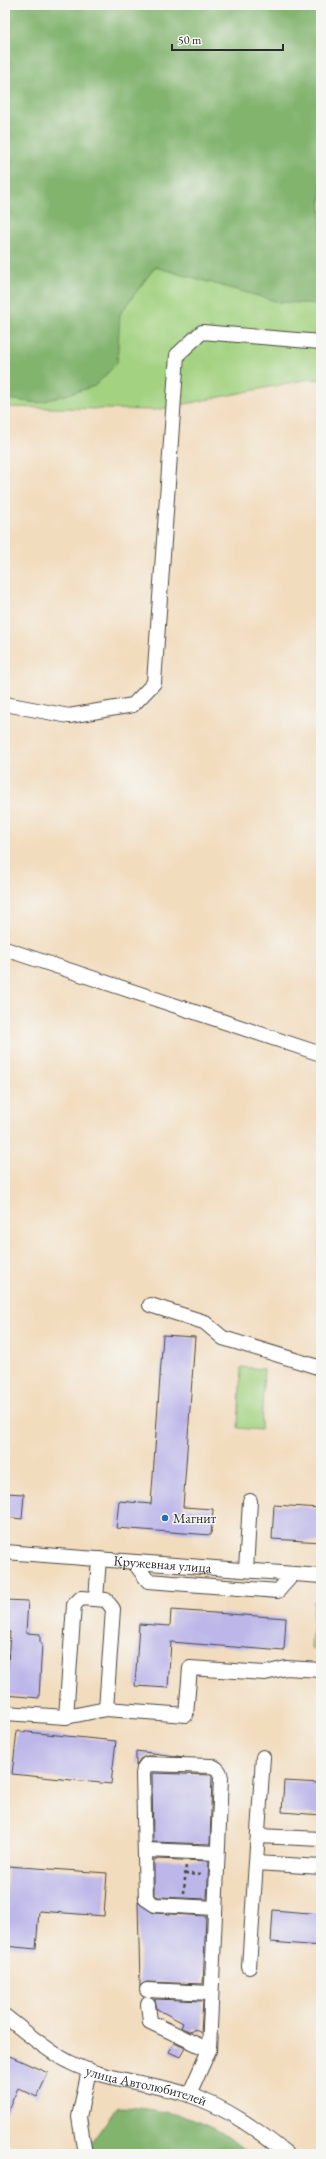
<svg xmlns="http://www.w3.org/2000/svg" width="326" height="2159" viewBox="0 0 326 2159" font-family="'EB Garamond',serif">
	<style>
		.green { fill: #a3d280; stroke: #677e56 }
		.forest { fill: #82b46e; stroke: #56704c }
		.building { fill: #bcb6e9 }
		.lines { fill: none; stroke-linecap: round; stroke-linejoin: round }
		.minor-casing { stroke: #494641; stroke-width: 16 }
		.path { stroke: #494641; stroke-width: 2.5; stroke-dasharray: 3 3; stroke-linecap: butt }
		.minor { stroke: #fff; stroke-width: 14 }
		.poi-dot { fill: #1f6fb2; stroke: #f6f6f2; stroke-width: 1.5 }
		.labels { text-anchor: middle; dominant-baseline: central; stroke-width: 3; stroke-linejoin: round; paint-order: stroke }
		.poi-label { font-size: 14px; fill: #2b2b2b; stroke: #f6f6f2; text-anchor: start }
		.street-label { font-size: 14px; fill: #2b2b2b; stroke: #f6f6f2 }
	</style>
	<rect width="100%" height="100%" fill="#f6f6f2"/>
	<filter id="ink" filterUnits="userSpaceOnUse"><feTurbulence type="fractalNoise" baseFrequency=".025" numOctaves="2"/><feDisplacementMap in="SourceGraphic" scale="8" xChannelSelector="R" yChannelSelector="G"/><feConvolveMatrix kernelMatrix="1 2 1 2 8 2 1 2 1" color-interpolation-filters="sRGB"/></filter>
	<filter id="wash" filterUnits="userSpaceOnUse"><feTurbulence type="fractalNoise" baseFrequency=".012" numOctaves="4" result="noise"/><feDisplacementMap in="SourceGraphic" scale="16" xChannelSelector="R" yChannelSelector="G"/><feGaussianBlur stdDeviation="0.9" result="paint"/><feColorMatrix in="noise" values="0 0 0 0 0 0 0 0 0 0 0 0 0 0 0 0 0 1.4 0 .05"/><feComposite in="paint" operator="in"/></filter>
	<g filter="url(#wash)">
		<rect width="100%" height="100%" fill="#f2dcbe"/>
		<path class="green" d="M 5,5 L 321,5 L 321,380 L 309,379 L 156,410 L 5,407 Z
			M 241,1367 L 264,1369 L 261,1430 L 238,1428 Z
			M 314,1601 L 321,1601 L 321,1649 L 311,1648 Z"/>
		<path class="forest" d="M 5,5 L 321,5 L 321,304 L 279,302 L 155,267 L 120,314 L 117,363 L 95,386 L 39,403 L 5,399 Z
			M 117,2107 C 149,2107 186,2114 215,2129 C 227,2135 239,2146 250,2154 L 83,2154 Z"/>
		<g id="blocks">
			<path class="building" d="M 163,1335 L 195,1337 L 183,1507 L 213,1509 L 211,1535 L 116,1528 L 119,1501 L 151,1504 Z
				M 5,1493 L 24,1494 L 22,1519 L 5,1517 Z
				M 274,1505 L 321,1508 L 321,1542 L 272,1539 Z
				M 5,1600 L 28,1601 L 26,1633 L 40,1634 L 40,1642 L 42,1643 L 39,1698 L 6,1695 L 10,1632 L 5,1631 Z
				M 171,1610 L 286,1618 L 284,1651 L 171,1642 L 168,1688 L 135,1686 L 139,1624 L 170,1626 Z
				M 17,1731 L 116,1741 L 111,1784 L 12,1774 Z
				M 136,1751 L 184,1757 L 147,1756 L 140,1759 L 136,1766 Z
				M 152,1773 L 212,1775 L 210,1844 L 153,1842 Z
				M 284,1781 L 321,1783 L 321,1815 L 282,1812 Z
				M 154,1859 L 209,1861 L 207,1899 L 158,1897 L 154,1894 Z
				M 8,1866 L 107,1873 L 104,1916 L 39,1911 L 36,1949 L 5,1946 L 5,1908 Z
				M 138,1902 L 154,1913 L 206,1916 L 203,1984 L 147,1982 L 140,1986 Z
				M 273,1910 L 321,1914 L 321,1946 L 271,1942 Z
				M 155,1999 L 203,2001 L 201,2033 L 194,2029 L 192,2032 L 181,2028 L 183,2023 L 157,2009 Z
				M 174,2043 L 185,2048 L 180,2057 L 169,2052 Z
				M 5,2054 L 48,2073 L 37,2097 L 18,2088 L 5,2117 Z"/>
		</g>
	</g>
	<g filter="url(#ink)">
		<use href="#blocks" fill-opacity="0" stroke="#494641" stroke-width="1"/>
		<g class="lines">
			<g class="minor-casing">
				<g id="minor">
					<path d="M 5,704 L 69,716 L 133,705 L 154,683 L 177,355 L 202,332 L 321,342"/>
					<path d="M 5,949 L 321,1054"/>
					<path d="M 150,1305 L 204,1322 L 223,1338 L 321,1368"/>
					<path id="s1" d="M 5,1552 L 321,1576"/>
					<path d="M 134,1562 L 148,1581 L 278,1591 L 293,1574"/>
					<path d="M 246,1570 L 250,1501"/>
					<path d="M 96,1599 L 99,1559"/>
					<path d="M 5,1713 L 66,1717 L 106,1709 L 186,1715 L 190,1668 L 265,1673 L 286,1668 L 321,1670"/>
					<path d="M 66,1717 L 74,1605 L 81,1598 L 106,1600 L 113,1609 L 106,1709"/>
					<path d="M 258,1836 L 321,1839"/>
					<path d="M 145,1850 L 217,1853"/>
					<path d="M 256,1863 L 321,1867"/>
					<path d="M 249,1967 L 263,1757"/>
					<path d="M 147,1990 L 211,1993"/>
					<path d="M 148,2004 L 150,2022 L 209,2050"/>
					<path id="s2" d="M 5,2016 C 23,2030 50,2053 69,2062 C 106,2081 150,2082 189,2095 C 226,2107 258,2130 287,2154"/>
					<path d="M 189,2095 L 209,2050 L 221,1778 C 220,1771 218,1768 211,1766 L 147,1764 L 144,1768 L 143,1774 L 146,1899 L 155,1905 L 215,1908"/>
					<path d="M 85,2154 L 79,2117 L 89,2070"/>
				</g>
			</g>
			<path class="path" d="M 185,1874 L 203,1875
				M 184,1893 L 186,1864"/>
			<use href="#minor" class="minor"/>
		</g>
	</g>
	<circle class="poi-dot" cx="165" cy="1518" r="4"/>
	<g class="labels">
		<g class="poi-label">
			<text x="173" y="1518">Магнит</text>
		</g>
		<g class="street-label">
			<text stroke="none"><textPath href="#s1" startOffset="158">Кружевная улица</textPath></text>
			<text stroke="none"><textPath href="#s2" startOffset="160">улица Автолюбителей</textPath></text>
		</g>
	</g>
	<rect width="326" height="2159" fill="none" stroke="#f6f6f2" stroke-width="20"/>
	<path d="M172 44v6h111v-6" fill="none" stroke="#2b2b2b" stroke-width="2"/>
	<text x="178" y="44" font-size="12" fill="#2b2b2b" stroke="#f6f6f2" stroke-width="3" paint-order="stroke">50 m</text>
</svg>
